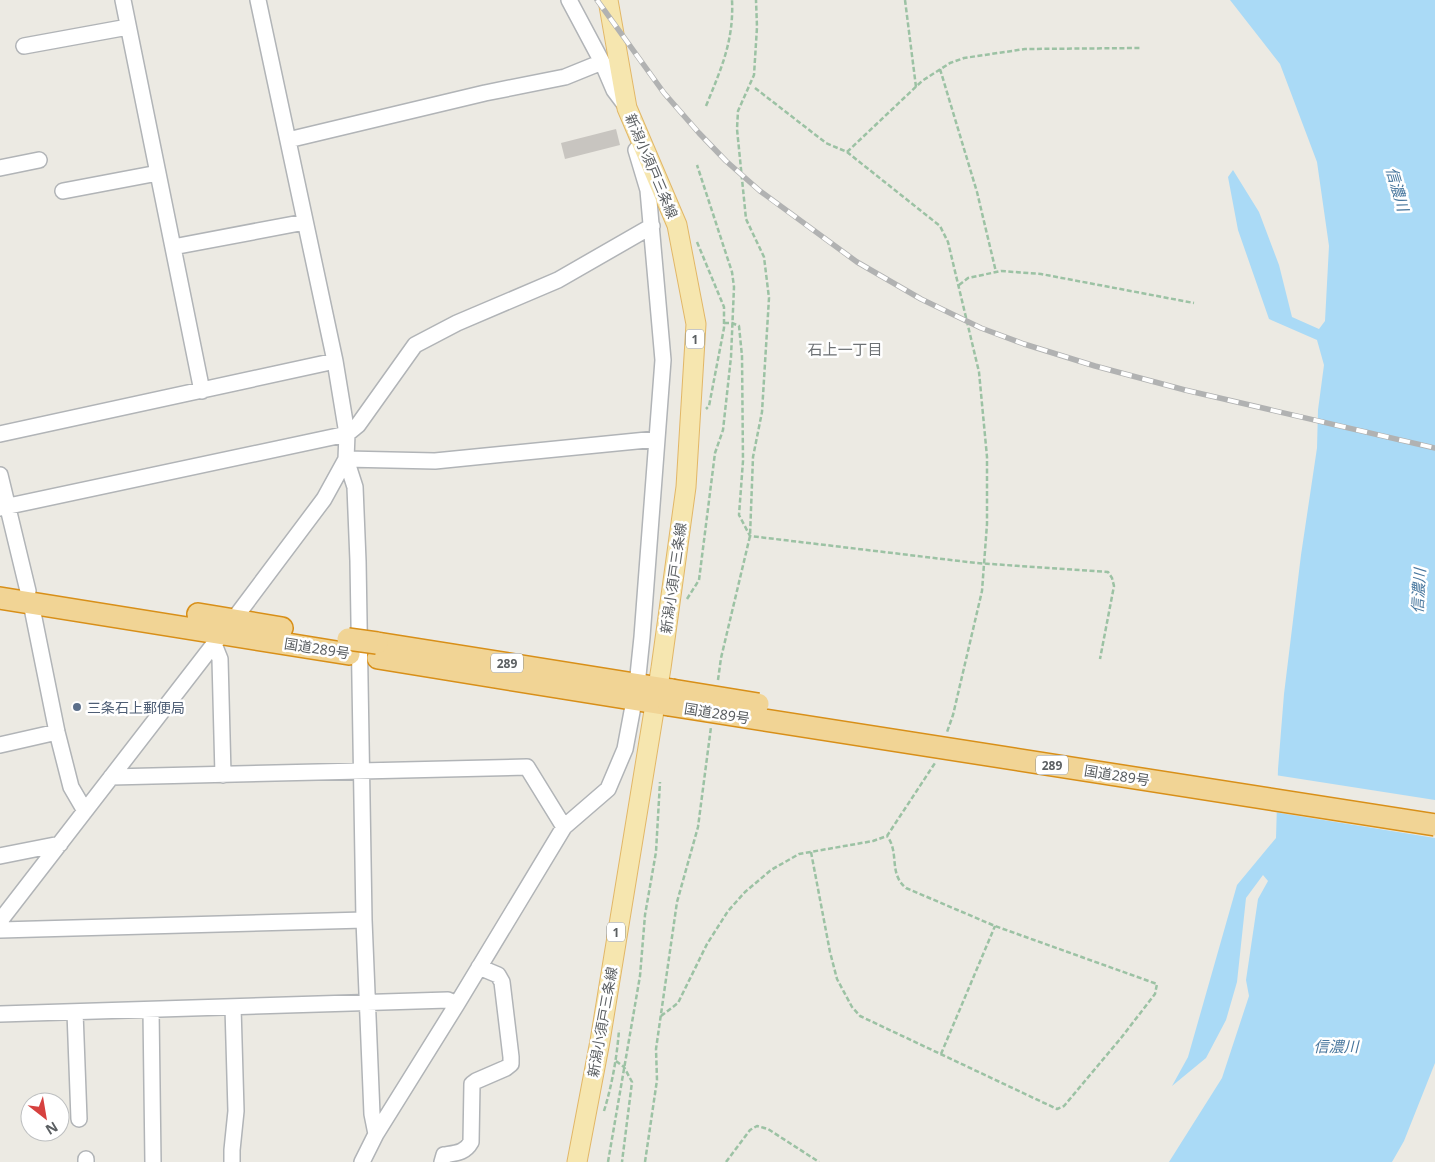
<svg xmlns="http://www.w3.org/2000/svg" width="1435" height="1162" viewBox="0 0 1435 1162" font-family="'Noto Sans','Noto Sans JP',sans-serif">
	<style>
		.water { fill: #aadaf6 }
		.pier { fill: #eceae3 }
		.building { fill: #c8c5c0 }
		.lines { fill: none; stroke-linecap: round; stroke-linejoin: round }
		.minor-casing { stroke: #b1b4b7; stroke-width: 18 }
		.major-casing { stroke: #e2b767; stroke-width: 21 }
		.highway-casing { stroke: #d88f18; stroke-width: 24 }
		.path { stroke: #9cc2a4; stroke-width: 2.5; stroke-dasharray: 5 2.5; stroke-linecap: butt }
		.minor { stroke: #fff; stroke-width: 15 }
		.major { stroke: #f6e6af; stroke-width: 19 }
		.highway { stroke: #f1d495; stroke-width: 21 }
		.rail-casing { stroke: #b1b2b2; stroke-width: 5.5 }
		.rail { stroke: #fff; stroke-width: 4; stroke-dasharray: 11; stroke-linecap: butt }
		.highway-bridge-casing { stroke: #d88f18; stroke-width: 24; stroke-linecap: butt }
		.highway-bridge { stroke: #f1d495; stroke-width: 21 }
		.service-dot { fill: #5c6f8a; stroke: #fff; stroke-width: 2 }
		.labels { text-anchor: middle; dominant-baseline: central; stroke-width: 5; stroke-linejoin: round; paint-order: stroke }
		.shield { fill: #fff; stroke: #8c8f91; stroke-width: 1 }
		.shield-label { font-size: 12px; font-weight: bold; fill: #5b5f62 }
		.street-label { font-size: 14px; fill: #5b5f62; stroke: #fff }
		.service-label { font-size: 14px; fill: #4e5e75; stroke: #fff; text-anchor: start }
		.water-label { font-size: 15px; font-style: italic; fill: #47769d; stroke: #fff }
		.neighbourhood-label { font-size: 15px; fill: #6d7174; stroke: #fff }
	</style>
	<rect width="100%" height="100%" fill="#eceae3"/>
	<path class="water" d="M 1230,0 L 1435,0 L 1435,1063 L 1404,1141 L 1392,1162 L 1169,1162 L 1222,1078 L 1249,996 L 1246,980 L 1258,899 L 1268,881 L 1263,875 L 1246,898 L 1237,982 L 1226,1020 L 1206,1058 L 1172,1086 L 1188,1057 L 1237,885 L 1276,838 L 1278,769 L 1284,694 L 1301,555 L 1317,448 L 1318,410 L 1324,365 L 1317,340 L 1269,319 L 1238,230 L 1228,177 L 1233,170 L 1259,212 L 1279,265 L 1292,317 L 1319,329 L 1325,321 L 1329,246 L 1317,162 L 1280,64 Z"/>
	<path class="pier" d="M 1275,775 L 1435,800 L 1435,838 L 1274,812 Z"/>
	<path class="building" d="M 616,129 L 620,145 L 565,159 L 561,143 Z"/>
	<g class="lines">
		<g class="minor-casing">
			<path id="minor" d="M 123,0 L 202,391
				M 569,0 L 602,62 L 614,90 L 626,106
				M 24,46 L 128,27
				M 288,140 L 485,93 L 565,77 L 602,62
				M 0,168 L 39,160
				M 63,191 L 158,173
				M 173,247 L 305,222
				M 0,434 L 335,361
				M 0,475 L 28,591
				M 0,508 L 347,434 L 358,425 L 415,345 L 457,323 L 558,280 L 652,226
				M 31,603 L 57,732 L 71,787 L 85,811
				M 214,644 L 220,659 L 223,775
				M 0,745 L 57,732
				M 111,777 L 527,767 L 564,827
				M 0,856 L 60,844
				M 0,921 L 214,644 L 234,619 L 324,499 L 346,459 L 347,434 L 335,361 L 258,0
				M 0,930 L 364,920
				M 151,1010 L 153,1162
				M 75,1012 L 79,1119
				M 0,1014 L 448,1000 L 457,1004
				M 376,1134 L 372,1114 L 364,920 L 358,561 L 355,487 L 346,459 L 435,461 L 657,439
				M 86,1159 L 86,1162
				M 232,1162 L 232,1150 L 236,1111 L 233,1007
				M 362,1162 L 376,1134 L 457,1004 L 564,827 L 608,789 L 625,749 L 637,685 L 642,637 L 663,360 L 648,190 L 636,150
				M 442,1162 L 444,1155 C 456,1153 465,1153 471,1142 L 472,1084 L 476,1081 L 506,1068 L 511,1064 L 511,1057 L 502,982 L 498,975 L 479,967"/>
		</g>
		<g class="major-casing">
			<path id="major" d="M 577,1162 L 600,1041 L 661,668 L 686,487 L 696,324 L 677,225 L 627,108 L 608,0"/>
		</g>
		<g class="highway-casing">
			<path id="highway" d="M 0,598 L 349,654
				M 198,614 L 282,628
				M 377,643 L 672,690
				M 378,658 L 669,705"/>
		</g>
		<path class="path" d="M 905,0 L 916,87
			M 940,69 L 977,192 L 996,272
			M 755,88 L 826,143 L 847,152 L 940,226 L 948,242 L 979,372 L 987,457 L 987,524 L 982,591 L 953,715 L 947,732
			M 706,106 C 721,69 734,41 732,0
			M 847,152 L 922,81 L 950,63 L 964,58 L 1025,49 L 1141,48
			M 697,242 L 724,307 L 724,328 L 709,406 L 706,409
			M 959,285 L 968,278 L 1001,271 L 1041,274 L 1194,303
			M 724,323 L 732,323 L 739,326 L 742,356 L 743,461 L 739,515 L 750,536 L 976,563 L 1108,572 L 1112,578 L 1114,586 L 1100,659
			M 687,599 L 699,580 L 715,453 L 723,430 L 731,357 L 734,287 L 732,272 L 697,165
			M 718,680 L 721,658 L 750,536 L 753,457 L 762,412 L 769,298 L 764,257 L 746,219 L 737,129 L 738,111 L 754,75 L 757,27 L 756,0
			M 811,852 L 830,952 L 837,979 L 852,1007 L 860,1016 L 1057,1109 L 1064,1106 L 1121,1038 L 1155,994 L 1157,984 L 995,926 L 906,888 C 888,873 900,853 887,836
			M 661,1016 L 678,1003 L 707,944 L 728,911 L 745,892 L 771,870 L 799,854 L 873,841 L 887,836 L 935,763
			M 941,1054 L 995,926
			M 616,1061 L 624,1067 L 632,1082 L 622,1162
			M 604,1111 C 612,1085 617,1057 619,1030
			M 608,1162 L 640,976 L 645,915 L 656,852 L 660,782
			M 645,1162 L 657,1080 L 656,1049 L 677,902 L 698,827 L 711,727
			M 726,1162 L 750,1130 L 757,1126 L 768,1129 L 819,1162"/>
		<use href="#minor" class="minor"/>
		<use href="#major" class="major"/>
		<use href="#highway" class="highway"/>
		<g class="rail-casing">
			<path id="rail" d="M 597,0 L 664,93 L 699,133 L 726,161 L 760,191 L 857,262 L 921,299 L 981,328 L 1024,344 L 1095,366 L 1185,390 L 1435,448"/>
		</g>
		<use href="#rail" class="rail"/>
		<g class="highway-bridge-casing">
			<path id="highway-bridge" d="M 348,639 L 377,643
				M 672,690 L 758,704
				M 669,705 L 1435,825"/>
		</g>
		<use href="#highway-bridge" class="highway-bridge"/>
	</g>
	<circle class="service-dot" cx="77" cy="707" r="5"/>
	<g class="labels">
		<g class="shield">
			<rect x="686" y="329.5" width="18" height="19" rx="4"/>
			<rect x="491" y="653.5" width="32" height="19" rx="4"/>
			<rect x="1036" y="755.5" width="32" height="19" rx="4"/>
			<rect x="607" y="922.5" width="18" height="19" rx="4"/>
		</g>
		<g class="shield-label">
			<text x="695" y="339">1</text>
			<text x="507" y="663">289</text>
			<text x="1052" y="765">289</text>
			<text x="616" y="932">1</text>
		</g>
		<g class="street-label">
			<text transform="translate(652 166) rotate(67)">新潟小須戸三条線</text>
			<text transform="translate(673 578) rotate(-82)">新潟小須戸三条線</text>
			<text transform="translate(317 648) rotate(9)">国道289号</text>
			<text transform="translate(717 713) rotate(9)">国道289号</text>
			<text transform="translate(1117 775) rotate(9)">国道289号</text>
			<text transform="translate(602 1022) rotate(-80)">新潟小須戸三条線</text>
		</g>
		<g class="service-label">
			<text x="87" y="707">三条石上郵便局</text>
		</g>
		<g class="water-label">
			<text transform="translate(1398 189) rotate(74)">信濃川</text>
			<text transform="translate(1418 591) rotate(-87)">信濃川</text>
			<text x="1336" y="1046">信濃川</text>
		</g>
		<g class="neighbourhood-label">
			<text x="845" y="349">石上一丁目</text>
		</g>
	</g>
	<g transform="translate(45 1117) rotate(149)"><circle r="24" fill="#ffffff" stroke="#bdbfc0"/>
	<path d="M0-4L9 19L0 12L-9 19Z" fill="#d6413f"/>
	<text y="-8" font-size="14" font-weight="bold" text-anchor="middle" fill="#5b5f62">N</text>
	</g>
</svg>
